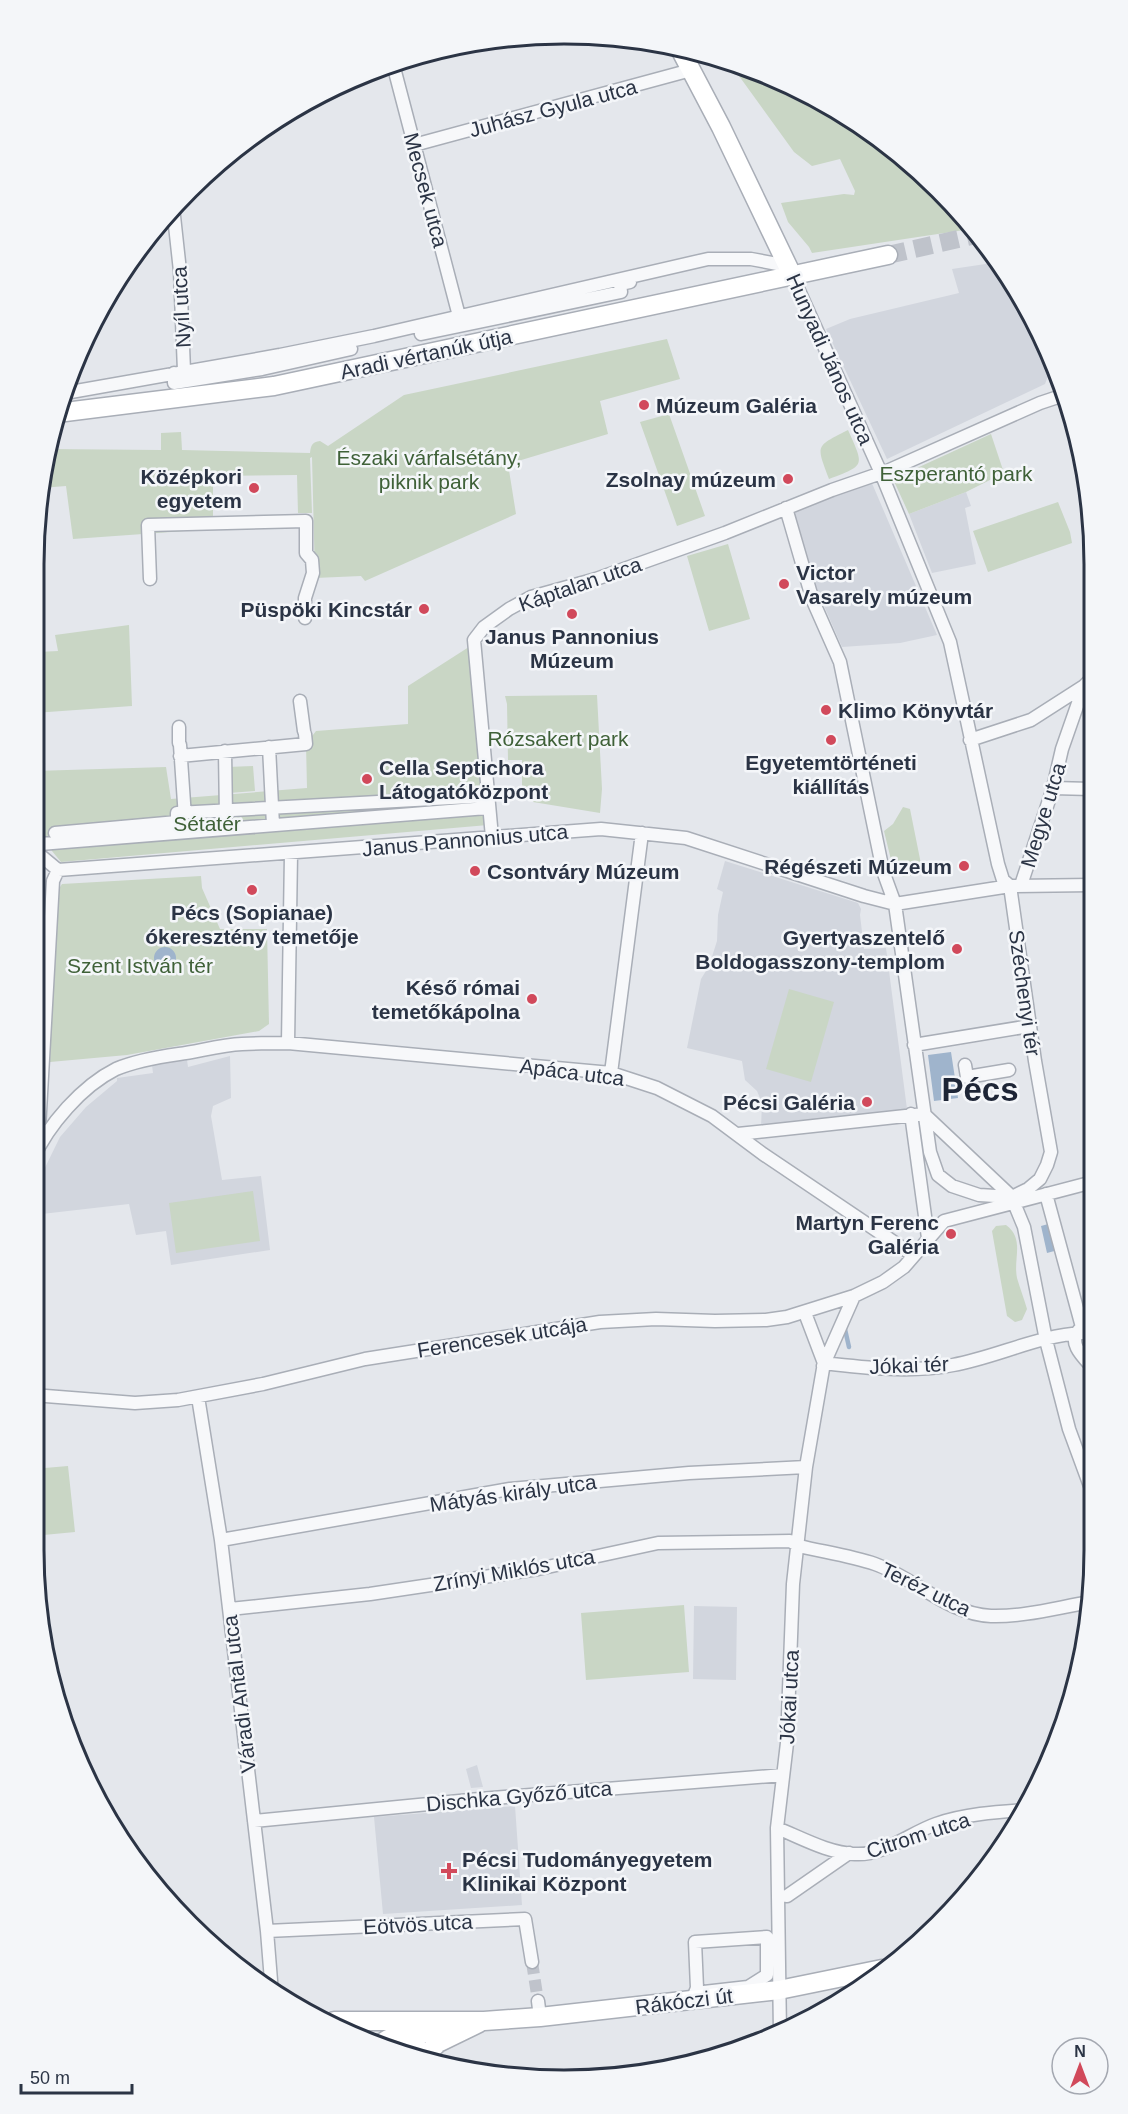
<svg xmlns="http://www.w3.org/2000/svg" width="1128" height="2114" viewBox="0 0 1128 2114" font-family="Helvetica,sans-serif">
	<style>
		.built { fill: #d2d6de }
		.green { fill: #c9d6c5 }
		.water { fill: #9fb4cc }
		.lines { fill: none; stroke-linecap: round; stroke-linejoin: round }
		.stream { stroke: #9fb4cc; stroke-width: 4.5 }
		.street-tunnel { stroke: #bfc3cb; stroke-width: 12; stroke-dasharray: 12 6; stroke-linecap: butt }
		.secondary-tunnel { stroke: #bfc3cb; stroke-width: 18; stroke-dasharray: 18 9; stroke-linecap: butt }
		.street-casing { stroke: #a9aeb7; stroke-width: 15 }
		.secondary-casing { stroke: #a9aeb7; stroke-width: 21 }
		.street { stroke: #f7f8fa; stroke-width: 12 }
		.secondary { stroke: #fff; stroke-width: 18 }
		.poi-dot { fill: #d1495b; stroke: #f4f6f9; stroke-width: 2 }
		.labels { text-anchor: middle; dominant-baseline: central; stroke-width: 5; stroke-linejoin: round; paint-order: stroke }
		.street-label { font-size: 21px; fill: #2b3445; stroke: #f4f6f9 }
		.poi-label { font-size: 21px; font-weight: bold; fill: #2b3445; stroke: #f4f6f9; text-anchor: end }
		.park-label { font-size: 21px; fill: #3f6138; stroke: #f4f6f9 }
		.town-label { font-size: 33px; font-weight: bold; fill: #1d2536; stroke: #f4f6f9 }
		.rim { fill: none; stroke: #2b3445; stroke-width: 3 }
	</style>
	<rect width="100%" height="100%" fill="#e4e7ec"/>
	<path class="built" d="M 999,262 L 1005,269 L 1054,360 L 1045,384 L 887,459 L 826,329 L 850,319 L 959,293 L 952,269 Z
		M 871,481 L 937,635 L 900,643 L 842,647 L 821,599 L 817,600 L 794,516 L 798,508 Z
		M 966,492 L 971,506 L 965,508 L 976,564 L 932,573 L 909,514 Z
		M 725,861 L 858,903 L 861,909 L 860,915 L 864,949 L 886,948 L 907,1109 L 761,1127 L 762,1103 L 757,1091 L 745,1080 L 742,1061 L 687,1048 L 701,979 L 709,966 L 717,941 L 718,915 L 723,892 L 717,889 Z
		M 230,1056 L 231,1098 L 213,1106 L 211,1116 L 222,1180 L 261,1176 L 270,1250 L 171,1265 L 166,1231 L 136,1235 L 129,1204 L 33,1215 L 33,1195 L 36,1186 L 60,1137 L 86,1107 L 117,1081 L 117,1078 L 153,1073 L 152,1065 L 187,1060 L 188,1067 Z
		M 694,1606 L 737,1607 L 736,1680 L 693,1679 Z
		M 477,1765 L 483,1787 L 471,1788 L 466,1769 Z
		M 515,1806 L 522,1905 L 383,1914 L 374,1817 Z"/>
	<path class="green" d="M 737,62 L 829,104 L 894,151 L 901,168 L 919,170 L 971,229 L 812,253 L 809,247 L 788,222 L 781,203 L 844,194 L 854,195 L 855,191 L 840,159 L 812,166 L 794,152 L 734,69 Z
		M 667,339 L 680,379 L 600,401 L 608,434 L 508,464 L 516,514 L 365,581 L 361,576 L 315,578 L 312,457 L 310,458 L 312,513 L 298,513 L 297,475 L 213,476 L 213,529 L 73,539 L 66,486 L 41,488 L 47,449 L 161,450 L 161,433 L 181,432 L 182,450 L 310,453 C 311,445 312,442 320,441 L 328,446 L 404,395 Z
		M 669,414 L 705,516 L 677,526 L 640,422 Z
		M 848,430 C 864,466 866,465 829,479 C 816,444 815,447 848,430 Z
		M 991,434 L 1004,473 L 966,492 L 909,514 L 893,479 Z
		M 1058,502 L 1070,532 L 1072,543 L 988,572 L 973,531 Z
		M 728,544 L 750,619 L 709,631 L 687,556 Z
		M 129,625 L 132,706 L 34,713 L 34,638 L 36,638 L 38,652 L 58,651 L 55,635 Z
		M 472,645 L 488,825 L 61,862 L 34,829 L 34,771 L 166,767 L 171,799 L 307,788 L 306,744 L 316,731 L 408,724 L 408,686 Z
		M 597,695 L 602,789 L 600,813 L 533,802 L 533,787 L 522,787 L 522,760 L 508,760 L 507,704 L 505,696 Z
		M 253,766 L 255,791 L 229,793 L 227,767 Z
		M 903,807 L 910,809 L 922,869 L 917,875 L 903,877 L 893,868 L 884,831 L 893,824 Z
		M 201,876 L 202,888 L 220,929 L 267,929 L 269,1024 L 259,1031 L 127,1055 L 50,1062 L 56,893 L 62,884 Z
		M 789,989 L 834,1002 L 811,1082 L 766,1069 Z
		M 253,1191 L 260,1241 L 176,1253 L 169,1203 Z
		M 1006,1225 C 1025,1239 1013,1258 1017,1278 C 1020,1288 1024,1299 1027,1309 L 1022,1320 L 1015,1322 L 1007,1316 L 992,1231 L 996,1226 Z
		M 68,1466 L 75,1532 L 33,1536 L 33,1469 Z
		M 684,1605 L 689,1672 L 586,1680 L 581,1613 Z"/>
	<path class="water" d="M154 958a11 11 0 1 1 22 0a11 11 0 1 1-22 0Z
		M 951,1052 L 958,1098 L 934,1101 L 928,1055 Z
		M 1052,1223 L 1058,1250 L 1047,1253 L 1041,1226 Z"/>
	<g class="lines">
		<path class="stream" d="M 844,1325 L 849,1347"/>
		<path class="street-tunnel" d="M 532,1962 L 538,2001"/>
		<path class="secondary-tunnel" d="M 888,255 L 976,235"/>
		<g class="street-casing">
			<path id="street" d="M 393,64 L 459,316
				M 414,145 L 691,70
				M 173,207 L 180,271 L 184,371
				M 792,275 L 881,473 L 950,642 L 998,864 L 1003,880 L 1010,886
				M 421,334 L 621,292 L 620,284 L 630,282
				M 174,373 L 174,383 L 262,369 L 351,349
				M 65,393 L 280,355 L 374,336 L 708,259 L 751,259 L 788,266
				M 786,508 L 813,601 L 840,662 L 883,871 L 895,904 L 930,1152 L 938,1175 L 952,1186 L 979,1195 L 1012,1197 L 1028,1189 L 1040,1179 L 1047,1165 L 1051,1152 L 1035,1061 L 1010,886
				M 150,579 L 148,525 L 306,521 L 306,553 L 312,560 L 313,573 L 305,598 L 305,618
				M 300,701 L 304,731
				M 179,727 L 179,743
				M 970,740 L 1031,720 L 1084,686
				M 180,745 L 186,832
				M 269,747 L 273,825
				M 225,751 L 226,816
				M 180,756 L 306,744 L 305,734
				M 1053,788 L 1091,789
				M 55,833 L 177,822 L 177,813 L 488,796
				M 492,837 L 474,640 L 484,627 L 509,609 L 531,597 L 596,579 L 725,533 L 832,490 L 887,471 L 1040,403 L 1064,395
				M 58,870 L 601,829 L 686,838 L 864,896 L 895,904 L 1010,886 L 1092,885
				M 58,870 L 34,850 L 40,844 L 487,808
				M 1021,885 L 1053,788 L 1062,749 L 1084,686 L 1091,679
				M 288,1043 L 291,854
				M 914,1045 L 1030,1026
				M 965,1065 L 967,1077 L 1009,1070
				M 611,1073 L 642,833
				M 911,1114 L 928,1238
				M 924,1114 L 1012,1197
				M 738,1134 L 924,1114
				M 38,1147 L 53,881 L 58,870
				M 33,1159 C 48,1125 82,1086 116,1069 C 135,1061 158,1057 179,1054 C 200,1051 221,1045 242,1044 C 258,1043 273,1043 288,1043 L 611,1073 L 657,1088 L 712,1116 L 763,1154 L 913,1255
				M 1046,1194 L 1082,1327
				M 1012,1198 L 1024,1227 L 1046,1340 L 1069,1429 L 1094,1497
				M 805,1313 L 824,1363 C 866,1368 912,1373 953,1365 C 997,1357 1039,1335 1083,1333
				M 1079,1330 C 1067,1343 1084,1358 1093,1368
				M 823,1366 L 854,1296
				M 33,1395 L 135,1403 L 178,1400 L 263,1384 L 365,1359 L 600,1322 L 656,1319 L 715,1321 L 766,1320 L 787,1317 L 854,1296 L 883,1282 L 904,1267 L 944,1221 L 1093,1182
				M 198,1397 L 221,1540 L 267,1931 L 272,1993
				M 221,1540 L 510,1489 L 689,1473 L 806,1467
				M 230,1609 L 370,1594 L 538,1569 L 658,1543 L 790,1541 L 799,1546 C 824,1552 851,1556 875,1564 C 915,1578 947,1614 991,1616 C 1024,1617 1059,1607 1091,1602
				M 254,1821 L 480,1799 L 783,1775
				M 777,1828 C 802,1838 828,1853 855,1854 C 884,1856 910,1833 936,1824 C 965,1814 996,1812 1026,1810
				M 787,1896 L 849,1853
				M 267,1931 L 525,1919 L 532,1962
				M 767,1937 L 767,1975 L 748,1987 L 695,1993 L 697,1988 L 695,1942 Z
				M 538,2001 L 540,2017
				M 780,2033 L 777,1828 L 787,1743 L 793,1584 L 806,1467 L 824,1363"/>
		</g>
		<g class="secondary-casing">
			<path id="secondary" d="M 680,49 L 721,127 L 792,275
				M 57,413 L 274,386 L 888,255
				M 334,2021 L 484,2021 L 540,2017 L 779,1990 L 882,1969
				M 408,2038 L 449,2026
				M 382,2043 C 394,2033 406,2034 417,2046
				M 421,2060 L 438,2043 L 479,2023"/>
		</g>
		<use href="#street" class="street"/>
		<use href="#secondary" class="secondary"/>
	</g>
	<g class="poi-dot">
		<circle cx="644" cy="405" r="6"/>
		<circle cx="788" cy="479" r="6"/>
		<circle cx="254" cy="488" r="6"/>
		<circle cx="784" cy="584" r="6"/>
		<circle cx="424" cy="609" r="6"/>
		<circle cx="572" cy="614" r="6"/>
		<circle cx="826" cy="710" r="6"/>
		<circle cx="831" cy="740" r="6"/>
		<circle cx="367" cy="779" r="6"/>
		<circle cx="964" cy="866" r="6"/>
		<circle cx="475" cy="871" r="6"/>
		<circle cx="252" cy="890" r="6"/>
		<circle cx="957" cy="949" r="6"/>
		<circle cx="532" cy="999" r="6"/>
		<circle cx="867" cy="1102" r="6"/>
		<circle cx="951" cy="1234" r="6"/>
		<path d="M446 1862h6v6h6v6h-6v6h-6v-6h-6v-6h6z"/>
	</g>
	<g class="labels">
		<g class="street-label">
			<text transform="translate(553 108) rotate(-15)">Juhász Gyula utca</text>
			<text transform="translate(426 190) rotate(75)">Mecsek utca</text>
			<text transform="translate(181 307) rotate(-93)">Nyíl utca</text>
			<text transform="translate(426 354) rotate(-12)">Aradi vértanúk útja</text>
			<text transform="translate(830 359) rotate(66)">Hunyadi János utca</text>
			<text transform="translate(580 584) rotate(-19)">Káptalan utca</text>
			<text transform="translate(1043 815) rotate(-73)">Megye utca</text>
			<text transform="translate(465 840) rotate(-5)">Janus Pannonius utca</text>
			<text transform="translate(1025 993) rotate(82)">Széchenyi tér</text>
			<text transform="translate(572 1072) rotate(7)">Apáca utca</text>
			<text transform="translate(502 1337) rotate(-9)">Ferencesek utcája</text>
			<text transform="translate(909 1365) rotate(-2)">Jókai tér</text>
			<text transform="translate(513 1493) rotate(-8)">Mátyás király utca</text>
			<text transform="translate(514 1570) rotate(-10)">Zrínyi Miklós utca</text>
			<text transform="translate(926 1589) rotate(26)">Teréz utca</text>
			<text transform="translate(239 1694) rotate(-97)">Váradi Antal utca</text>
			<text transform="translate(789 1697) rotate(-87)">Jókai utca</text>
			<text transform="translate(519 1796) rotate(-5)">Dischka Győző utca</text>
			<text transform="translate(918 1835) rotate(-18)">Citrom utca</text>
			<text transform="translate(418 1924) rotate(-3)">Eötvös utca</text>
			<text transform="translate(684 2001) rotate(-7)">Rákóczi út</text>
		</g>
		<g class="poi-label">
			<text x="656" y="405" text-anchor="start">Múzeum Galéria</text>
			<text x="242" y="476">Középkori<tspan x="242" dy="24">egyetem</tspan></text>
			<text x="776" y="479">Zsolnay múzeum</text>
			<text x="796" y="572" text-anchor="start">Victor<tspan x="796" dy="24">Vasarely múzeum</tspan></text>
			<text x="412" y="609">Püspöki Kincstár</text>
			<text x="572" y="636" text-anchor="middle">Janus Pannonius<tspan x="572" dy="24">Múzeum</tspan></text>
			<text x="838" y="710" text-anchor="start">Klimo Könyvtár</text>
			<text x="831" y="762" text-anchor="middle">Egyetemtörténeti<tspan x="831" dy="24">kiállítás</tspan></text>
			<text x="379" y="767" text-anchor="start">Cella Septichora<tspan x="379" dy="24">Látogatóközpont</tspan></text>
			<text x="952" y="866">Régészeti Múzeum</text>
			<text x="487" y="871" text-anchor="start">Csontváry Múzeum</text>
			<text x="252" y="912" text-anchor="middle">Pécs (Sopianae)<tspan x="252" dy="24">ókeresztény temetője</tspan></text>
			<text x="945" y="937">Gyertyaszentelő<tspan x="945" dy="24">Boldogasszony-templom</tspan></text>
			<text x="520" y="987">Késő római<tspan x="520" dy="24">temetőkápolna</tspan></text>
			<text x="855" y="1102">Pécsi Galéria</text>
			<text x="939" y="1222">Martyn Ferenc<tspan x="939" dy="24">Galéria</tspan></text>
			<text x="462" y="1859" text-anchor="start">Pécsi Tudományegyetem<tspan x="462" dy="24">Klinikai Központ</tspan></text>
		</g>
		<g class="park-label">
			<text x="429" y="457">Északi várfalsétány,<tspan x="429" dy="24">piknik park</tspan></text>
			<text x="956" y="473">Eszperantó park</text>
			<text x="558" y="738">Rózsakert park</text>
			<text x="207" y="823">Sétatér</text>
			<text x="140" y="965">Szent István tér</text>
		</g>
		<g class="town-label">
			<text x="980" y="1089">Pécs</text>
		</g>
	</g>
	<path d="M0 0H1128V2114H0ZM564 44H564A520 520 0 0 1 1084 564V1550A520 520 0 0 1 564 2070H564A520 520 0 0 1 44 1550V564A520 520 0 0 1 564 44Z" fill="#f4f6f9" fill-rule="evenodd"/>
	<path class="rim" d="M564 44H564A520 520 0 0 1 1084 564V1550A520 520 0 0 1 564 2070H564A520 520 0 0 1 44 1550V564A520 520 0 0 1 564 44Z"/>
	<g transform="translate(1080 2066)"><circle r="28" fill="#f4f6f9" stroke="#a4a8b1" stroke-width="1.5"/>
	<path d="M0-4.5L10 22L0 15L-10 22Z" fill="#d1495b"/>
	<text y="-9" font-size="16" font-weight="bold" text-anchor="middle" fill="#2b3445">N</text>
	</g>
	<path d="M21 2084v9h111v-9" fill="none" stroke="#2b3445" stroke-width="3"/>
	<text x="30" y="2084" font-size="18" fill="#2b3445" stroke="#f4f6f9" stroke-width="4.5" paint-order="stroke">50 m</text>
</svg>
